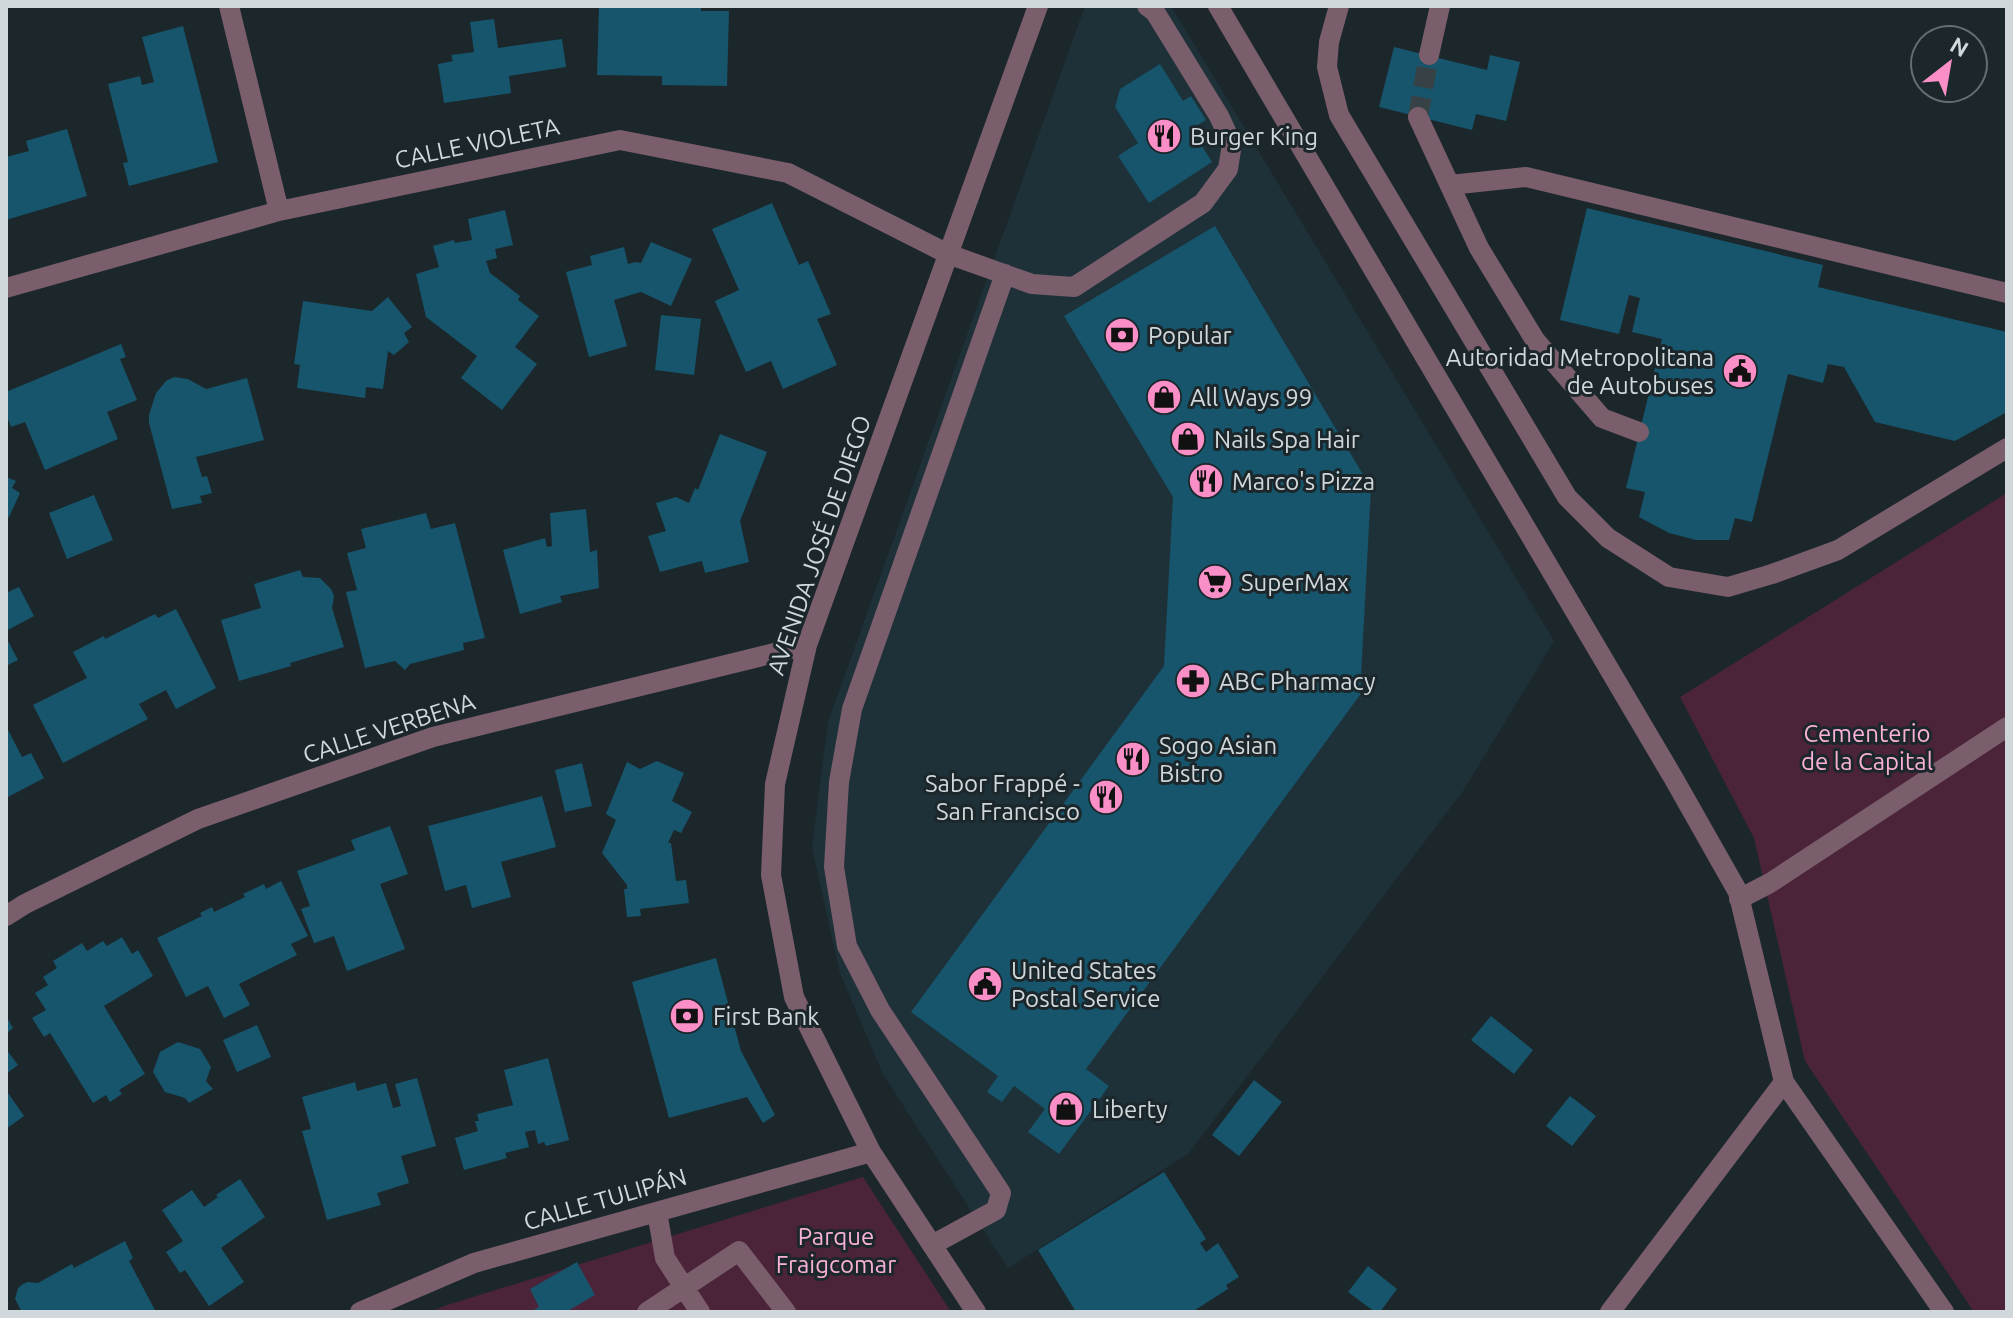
<svg xmlns="http://www.w3.org/2000/svg" width="2013" height="1318" viewBox="0 0 2013 1318" font-family="Ubuntu,sans-serif">
	<style>
		.built { fill: #1e3139 }
		.green { fill: #4b2439 }
		.building { fill: #16556b }
		.lines { fill: none; stroke-linecap: round; stroke-linejoin: round }
		.minor-tunnel { stroke: #374246; stroke-width: 20; stroke-dasharray: 20 10; stroke-linecap: butt }
		.minor { stroke: #7a5e6c; stroke-width: 20 }
		.labels { text-anchor: middle; dominant-baseline: central; stroke-width: 6; stroke-linejoin: round; paint-order: stroke }
		.poi-label { font-size: 24px; fill: #d1d8db; stroke: #1c272c; text-anchor: start }
		.street-label { font-size: 24px; fill: #d1d8db; stroke: #1c272c }
		.park-label { font-size: 24px; fill: #f9b1d6; stroke: #1c272c }
	</style>
	<rect width="100%" height="100%" fill="#1c272c"/>
	<path class="built" d="M 1085,6 L 1171,6 L 1554,641 L 1463,791 L 1189,1153 L 1008,1268 L 883,1074 L 840,973 L 812,847 L 828,722 Z"/>
	<path class="green" d="M 2007,493 L 2007,1312 L 1974,1312 L 1805,1061 L 1754,838 L 1680,697 Z
		M 863,1177 L 951,1312 L 430,1312 L 447,1305 Z"/>
	<path class="building" d="M 599,6 L 701,6 L 701,11 L 729,11 L 727,86 L 662,85 L 662,76 L 597,75 Z
		M 494,19 L 498,48 L 562,39 L 566,67 L 509,76 L 511,93 L 444,103 L 438,64 L 453,61 L 451,55 L 474,52 L 470,22 Z
		M 183,26 L 218,162 L 129,186 L 123,163 L 128,162 L 108,84 L 140,76 L 142,85 L 154,82 L 142,37 Z
		M 1394,47 L 1487,70 L 1490,55 L 1520,62 L 1506,121 L 1476,114 L 1472,130 L 1379,107 Z
		M 1160,64 L 1183,101 L 1191,96 L 1206,120 L 1191,129 L 1212,162 L 1149,203 L 1118,156 L 1138,143 L 1115,107 L 1120,89 Z
		M 67,129 L 87,196 L 6,220 L 6,157 L 29,151 L 26,141 Z
		M 772,203 L 799,265 L 808,261 L 831,314 L 817,319 L 837,365 L 783,389 L 771,361 L 746,372 L 715,301 L 739,290 L 712,229 Z
		M 1587,208 L 1823,265 L 1818,287 L 2007,332 L 2007,412 L 1955,441 L 1875,422 L 1844,367 L 1828,364 L 1823,383 L 1788,374 L 1752,522 L 1735,518 L 1729,540 L 1696,540 L 1669,533 L 1639,517 L 1645,492 L 1626,488 L 1662,339 L 1632,332 L 1640,298 L 1629,295 L 1619,334 L 1560,320 Z
		M 505,210 L 513,245 L 495,249 L 497,258 L 486,261 L 490,273 L 520,296 L 518,300 L 539,316 L 515,347 L 537,364 L 502,410 L 461,378 L 477,356 L 426,317 L 416,274 L 439,267 L 433,246 L 454,240 L 455,243 L 472,240 L 468,219 Z
		M 1215,226 L 1371,488 L 1360,695 L 1086,1069 L 1109,1086 L 1059,1154 L 1028,1132 L 1045,1109 L 1014,1086 L 1002,1102 L 987,1092 L 998,1076 L 911,1012 L 1164,666 L 1173,497 L 1064,316 Z
		M 651,242 L 692,259 L 671,306 L 641,292 L 614,300 L 627,346 L 589,357 L 566,272 L 592,265 L 590,256 L 624,247 L 628,264 L 635,262 L 641,263 Z
		M 388,297 L 412,327 L 404,333 L 409,342 L 394,355 L 388,351 L 383,389 L 366,387 L 365,398 L 297,388 L 300,365 L 294,364 L 303,301 L 372,311 Z
		M 661,315 L 701,319 L 694,375 L 655,370 Z
		M 121,344 L 126,357 L 120,359 L 137,400 L 107,412 L 118,439 L 45,470 L 25,422 L 11,427 L 6,414 L 6,392 Z
		M 174,377 L 188,379 L 206,389 L 247,378 L 264,440 L 196,457 L 202,477 L 207,476 L 212,493 L 200,496 L 202,503 L 172,509 L 149,423 L 149,415 L 156,393 L 166,381 Z
		M 720,434 L 767,452 L 740,521 L 749,562 L 705,573 L 702,561 L 660,572 L 648,536 L 666,531 L 656,503 L 676,497 L 689,503 L 695,488 L 698,490 Z
		M 6,477 L 16,481 L 12,488 L 20,493 L 9,517 L 6,517 Z
		M 94,495 L 113,540 L 67,559 L 49,513 Z
		M 586,509 L 590,552 L 597,550 L 599,588 L 560,596 L 562,602 L 520,614 L 503,550 L 545,538 L 547,547 L 552,546 L 550,513 Z
		M 426,513 L 431,529 L 455,523 L 485,638 L 463,643 L 464,650 L 410,664 L 405,670 L 395,661 L 365,668 L 346,592 L 357,590 L 347,553 L 366,548 L 361,529 Z
		M 300,570 L 303,577 L 320,578 L 331,589 L 334,596 L 332,608 L 344,647 L 290,663 L 291,666 L 239,681 L 221,620 L 261,608 L 254,584 Z
		M 19,587 L 34,616 L 6,631 L 6,593 Z
		M 176,609 L 216,688 L 176,709 L 166,690 L 139,704 L 148,719 L 63,763 L 33,705 L 87,678 L 73,652 L 104,636 L 105,639 L 155,614 L 158,618 Z
		M 6,637 L 18,660 L 6,666 Z
		M 6,726 L 22,757 L 31,753 L 44,778 L 6,798 Z
		M 657,761 L 684,773 L 672,801 L 692,812 L 681,833 L 674,830 L 668,843 L 671,843 L 676,881 L 686,880 L 689,903 L 640,909 L 641,916 L 627,917 L 624,889 L 627,889 L 627,885 L 602,853 L 616,820 L 606,814 L 627,762 L 640,769 Z
		M 582,763 L 592,806 L 565,812 L 555,770 Z
		M 542,796 L 556,847 L 501,862 L 511,897 L 472,908 L 466,885 L 445,891 L 428,826 Z
		M 390,826 L 408,874 L 380,884 L 405,949 L 347,971 L 334,936 L 314,943 L 301,909 L 310,906 L 297,871 L 355,850 L 351,840 Z
		M 281,881 L 308,936 L 291,944 L 297,955 L 239,984 L 250,1005 L 224,1018 L 208,986 L 186,997 L 157,938 L 202,916 L 200,913 L 212,907 L 214,912 L 245,897 L 243,894 L 264,884 L 266,889 Z
		M 122,937 L 132,954 L 138,950 L 153,976 L 104,1006 L 145,1074 L 119,1090 L 122,1094 L 110,1102 L 106,1095 L 93,1103 L 50,1033 L 44,1037 L 32,1018 L 46,1010 L 35,993 L 48,985 L 43,977 L 57,968 L 53,961 L 82,943 L 87,951 L 103,941 L 107,946 Z
		M 716,958 L 741,1051 L 775,1115 L 763,1123 L 747,1097 L 669,1118 L 632,982 Z
		M 6,1016 L 13,1028 L 6,1034 Z
		M 1491,1016 L 1533,1050 L 1514,1074 L 1471,1040 Z
		M 257,1025 L 271,1057 L 237,1072 L 223,1040 Z
		M 178,1042 L 200,1049 L 211,1067 L 206,1081 L 213,1089 L 189,1103 L 185,1098 L 165,1092 L 153,1072 L 160,1052 Z
		M 6,1049 L 18,1065 L 6,1074 Z
		M 548,1058 L 569,1140 L 546,1146 L 544,1142 L 538,1144 L 535,1130 L 525,1132 L 529,1147 L 505,1153 L 507,1158 L 464,1170 L 455,1138 L 478,1131 L 475,1121 L 479,1121 L 477,1114 L 513,1105 L 504,1070 Z
		M 417,1078 L 436,1146 L 401,1156 L 409,1183 L 377,1193 L 381,1205 L 327,1220 L 302,1131 L 311,1129 L 302,1097 L 355,1082 L 357,1091 L 386,1083 L 393,1108 L 401,1106 L 395,1084 Z
		M 1254,1080 L 1282,1102 L 1239,1156 L 1212,1135 Z
		M 6,1090 L 24,1116 L 6,1129 Z
		M 1570,1096 L 1596,1116 L 1572,1146 L 1546,1126 Z
		M 1164,1172 L 1206,1239 L 1200,1243 L 1206,1252 L 1218,1243 L 1239,1277 L 1226,1285 L 1228,1289 L 1192,1312 L 1076,1312 L 1038,1250 Z
		M 240,1179 L 265,1217 L 221,1248 L 244,1282 L 209,1306 L 185,1270 L 180,1273 L 166,1252 L 183,1241 L 162,1210 L 192,1190 L 204,1207 L 218,1197 L 216,1195 Z
		M 125,1241 L 133,1258 L 129,1261 L 156,1312 L 22,1312 L 15,1299 L 18,1288 L 23,1284 L 28,1282 L 38,1283 L 72,1264 L 74,1268 Z
		M 577,1262 L 595,1295 L 566,1312 L 530,1312 L 539,1307 L 530,1289 Z
		M 1368,1266 L 1397,1289 L 1380,1312 L 1375,1312 L 1348,1292 Z"/>
	<g class="lines">
		<path class="minor-tunnel" d="M 1418,117 L 1429,55"/>
		<path class="minor" d="M 229,6 L 279,211
			M 1218,6 L 1674,779 L 1738,892 L 1784,1082 L 1944,1312
			M 1339,6 L 1329,42 L 1327,67 L 1339,115 L 1567,497 L 1608,538 L 1669,577 L 1728,587 L 1772,574 L 1838,550 L 2007,448
			M 1429,55 L 1440,6
			M 1418,117 L 1479,248 L 1535,340 L 1602,418 L 1639,432
			M 1450,185 L 1526,177 L 2007,293
			M 6,288 L 279,211 L 620,140 L 788,173 L 948,254 L 1032,284 L 1074,287 L 1203,203 L 1228,169 L 1232,144 L 1219,116 L 1155,12 L 1147,6
			M 1739,899 L 1770,883 L 2007,727
			M 6,916 L 25,904 L 198,819 L 433,737 L 807,645
			M 657,1212 L 665,1258 L 700,1312
			M 932,1245 L 996,1210 L 1001,1193 L 880,1010 L 847,946 L 834,867 L 839,782 L 852,709 L 1005,274
			M 360,1312 L 474,1263 L 871,1152
			M 647,1312 L 739,1251 L 786,1312
			M 976,1312 L 871,1152 L 794,997 L 771,875 L 775,784 L 807,645 L 1038,6
			M 1610,1312 L 1784,1082"/>
	</g>
	<defs>
		<g id="restaurant-disc" transform="scale(1.8)"><circle r="9.5" fill="#fa8fc8" stroke="#1c272c"/><path d="M-5-6h1v4h1v-4h1v4h1v-4h1v5L-1.5 .5V6h-2V.5L-5-1ZM5-6V6H3V1.5H1.5Q1.5-4 5-6Z" fill="#111"/></g>
		<g id="bank-disc" transform="scale(1.8)"><circle r="9.5" fill="#fa8fc8" stroke="#1c272c"/><path d="M-6-4H6V4H-6ZM0-2.3a2.3 2.3 0 1 0 0 4.6a2.3 2.3 0 1 0 0-4.6Z" fill="#111"/></g>
		<g id="civic-disc" transform="scale(1.8)"><circle r="9.5" fill="#fa8fc8" stroke="#1c272c"/><path d="M-.6-6.5H3V-4.5H.6V-3L4-1V1h2V6H-6V1h2V-1L-.6-3ZM-1.2 2.5V6h2.4V2.5Z" fill="#111"/></g>
		<g id="shop-disc" transform="scale(1.8)"><circle r="9.5" fill="#fa8fc8" stroke="#1c272c"/><path d="M-5-2.5h2.3a2.7 3.5 0 0 1 5.4 0H5L5.5 6h-11ZM-1.5-2.5h3a1.5 2.3 0 0 0-3 0Z" fill="#111"/></g>
		<g id="supermarket-disc" transform="scale(1.8)"><circle r="9.5" fill="#fa8fc8" stroke="#1c272c"/><path d="M-6-5.5h2.5l.6 2H6L4.5 2H-2.5L-4.4-4H-6ZM-1.5 3.2a1.3 1.3 0 1 0 .1 0ZM3 3.2a1.3 1.3 0 1 0 .1 0Z" fill="#111"/></g>
		<g id="pharmacy-disc" transform="scale(1.8)"><circle r="9.5" fill="#fa8fc8" stroke="#1c272c"/><path d="M-2-6h4v4h4v4h-4v4h-4v-4h-4v-4h4Z" fill="#111"/></g>
	</defs>
	<g fill-rule="evenodd">
		<use href="#restaurant-disc" x="1164" y="136"/>
		<use href="#bank-disc" x="1122" y="335"/>
		<use href="#civic-disc" x="1740" y="371"/>
		<use href="#shop-disc" x="1164" y="397"/>
		<use href="#shop-disc" x="1188" y="439"/>
		<use href="#restaurant-disc" x="1206" y="481"/>
		<use href="#supermarket-disc" x="1215" y="582"/>
		<use href="#pharmacy-disc" x="1193" y="681"/>
		<use href="#restaurant-disc" x="1133" y="759"/>
		<use href="#restaurant-disc" x="1106" y="797"/>
		<use href="#civic-disc" x="985" y="984"/>
		<use href="#bank-disc" x="687" y="1016"/>
		<use href="#shop-disc" x="1066" y="1109"/>
	</g>
	<g class="labels">
		<g class="poi-label">
			<text x="1190" y="136">Burger King</text>
			<text x="1148" y="335">Popular</text>
			<text x="1714" y="357" text-anchor="end">Autoridad Metropolitana<tspan x="1714" dy="28">de Autobuses</tspan></text>
			<text x="1190" y="397">All Ways 99</text>
			<text x="1214" y="439">Nails Spa Hair</text>
			<text x="1232" y="481">Marco's Pizza</text>
			<text x="1241" y="582">SuperMax</text>
			<text x="1219" y="681">ABC Pharmacy</text>
			<text x="1159" y="745">Sogo Asian<tspan x="1159" dy="28">Bistro</tspan></text>
			<text x="1080" y="783" text-anchor="end">Sabor Frappé -<tspan x="1080" dy="28">San Francisco</tspan></text>
			<text x="1011" y="970">United States<tspan x="1011" dy="28">Postal Service</tspan></text>
			<text x="713" y="1016">First Bank</text>
			<text x="1092" y="1109">Liberty</text>
		</g>
		<g class="street-label">
			<text transform="translate(477 143) rotate(-12)">CALLE VIOLETA</text>
			<text transform="translate(819 545) rotate(-71)">AVENIDA JOSÉ DE DIEGO</text>
			<text transform="translate(389 728) rotate(-18)">CALLE VERBENA</text>
			<text transform="translate(605 1199) rotate(-16)">CALLE TULIPÁN</text>
		</g>
		<g class="park-label">
			<text x="1867" y="733">Cementerio<tspan x="1867" dy="28">de la Capital</tspan></text>
			<text x="836" y="1236">Parque<tspan x="836" dy="28">Fraigcomar</tspan></text>
		</g>
	</g>
	<rect width="2013" height="1318" fill="none" stroke="#d1d8db" stroke-width="16"/>
	<g transform="translate(1949 64) rotate(31)"><circle r="38" fill="#1c272c" stroke="#646e72" stroke-width="2"/>
	<path d="M0-6L14 30L0 20L-14 30Z" fill="#fa8fc8"/>
	<text y="-12" font-size="22" font-weight="bold" text-anchor="middle" fill="#d1d8db">N</text>
	</g>
</svg>
